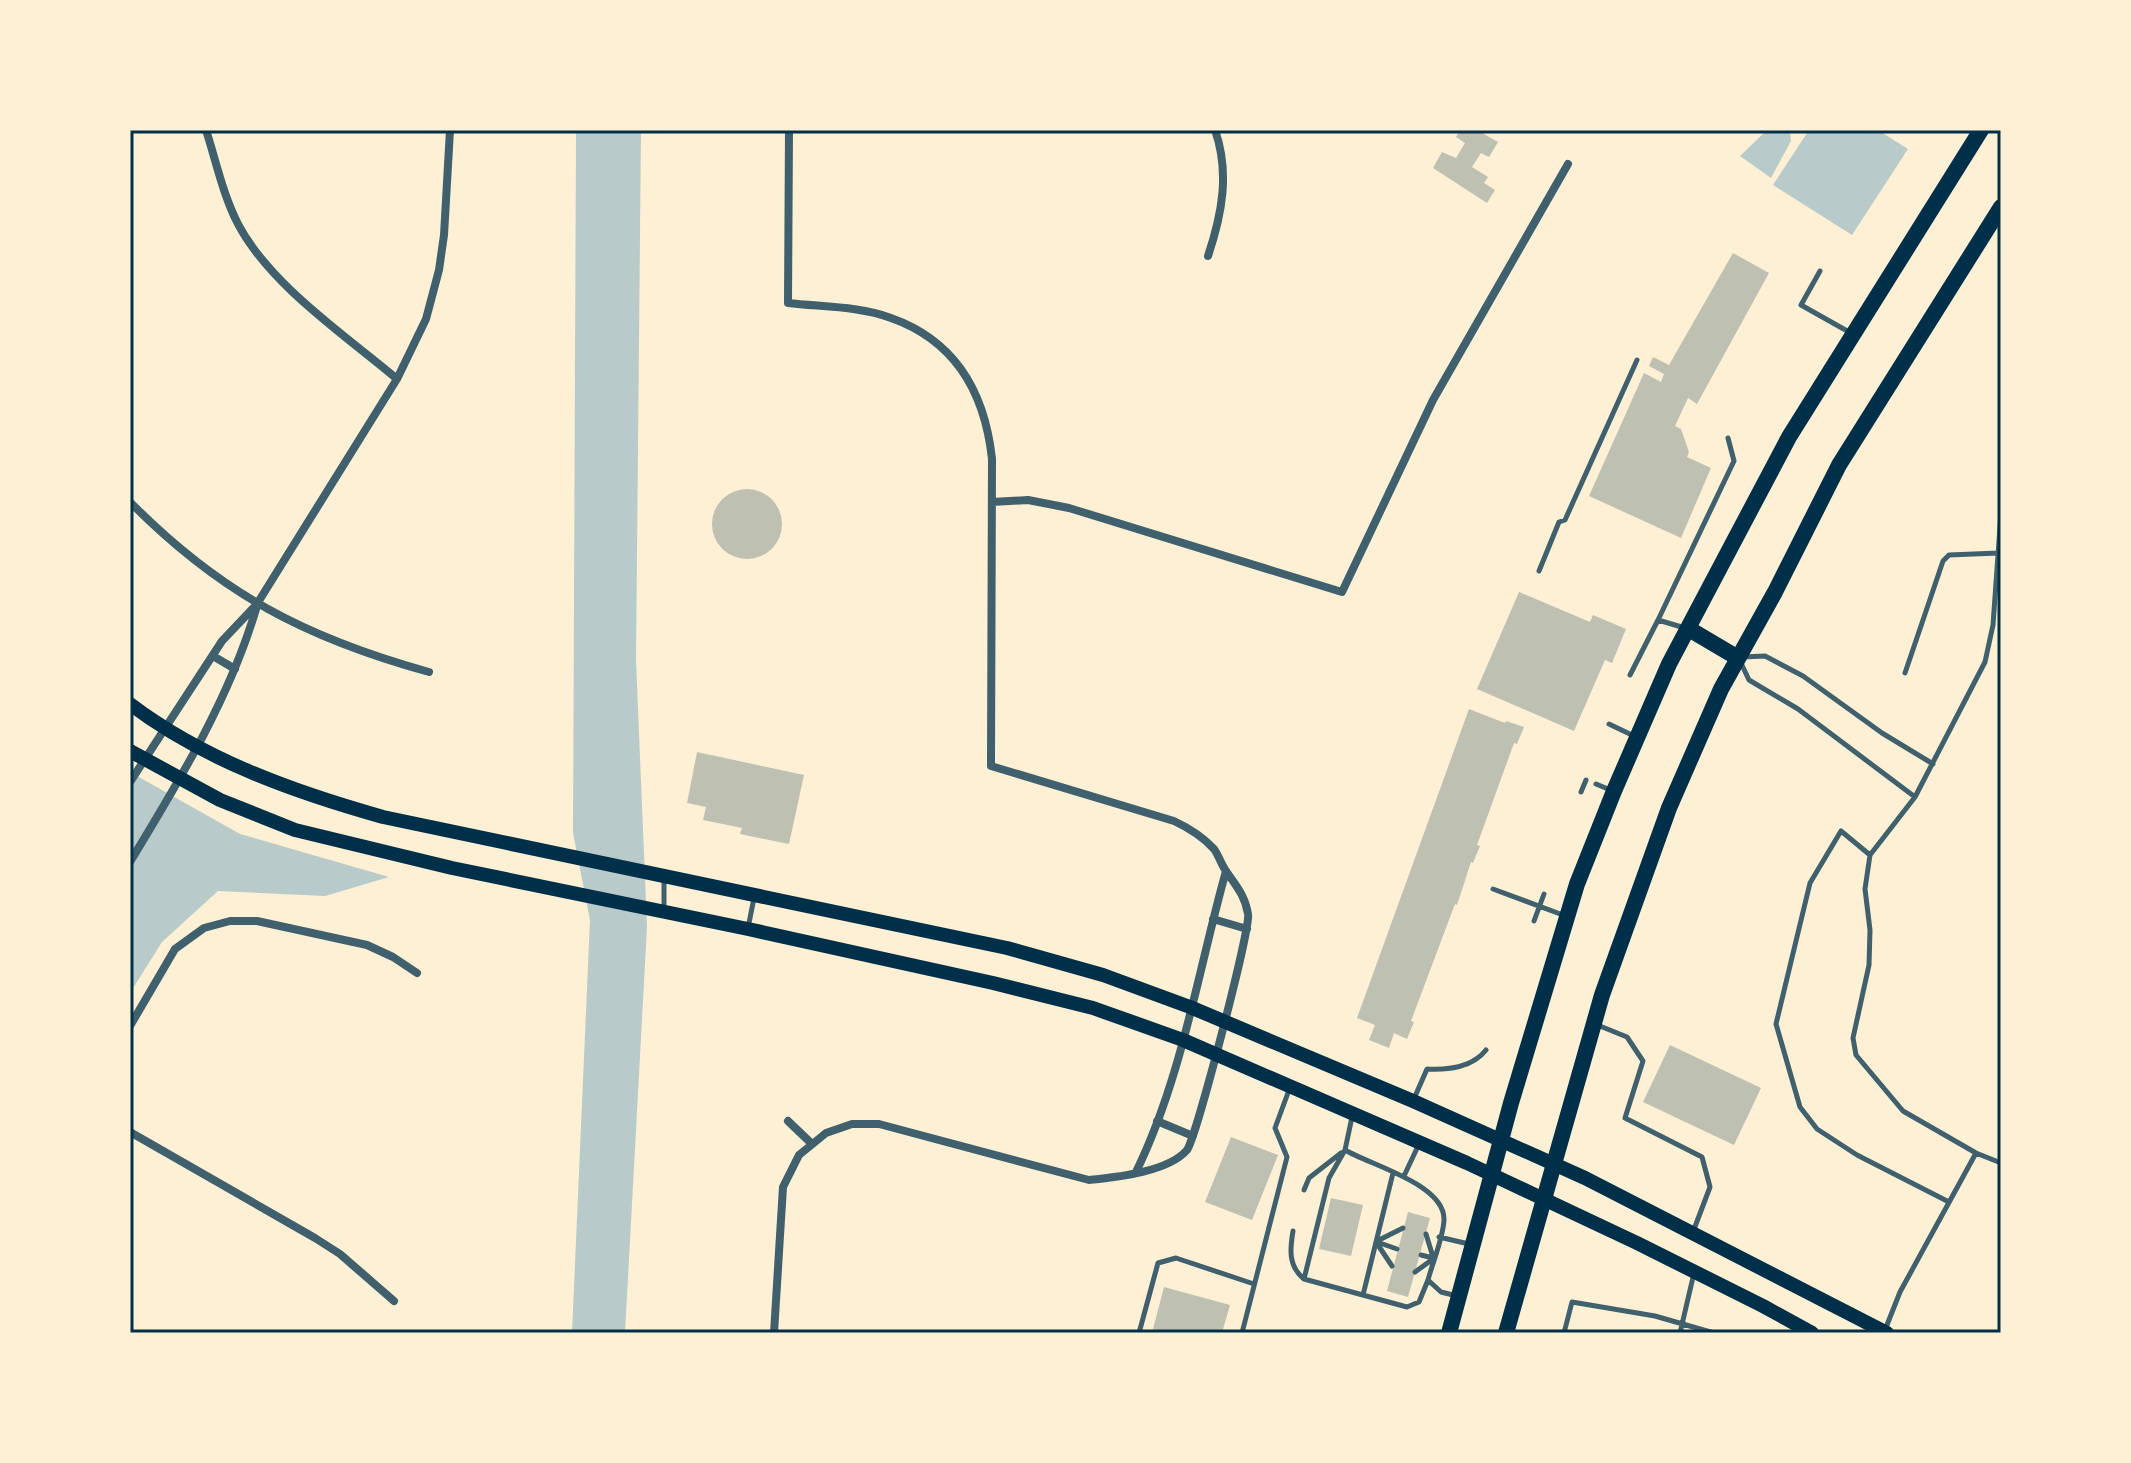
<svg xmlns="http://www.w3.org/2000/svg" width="2131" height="1463" viewBox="0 0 2131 1463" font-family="Barlow,sans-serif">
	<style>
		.green { fill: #b9caca }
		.building { fill: #bec0b2 }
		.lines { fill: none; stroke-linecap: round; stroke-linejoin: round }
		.service { stroke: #3f606c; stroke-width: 5 }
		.minor { stroke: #3f606c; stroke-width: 8 }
		.secondary { stroke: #003049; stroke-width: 14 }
		.primary { stroke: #003049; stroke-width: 16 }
		.neatline { fill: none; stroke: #003049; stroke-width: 3 }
	</style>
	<rect width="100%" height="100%" fill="#fdf0d5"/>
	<path class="green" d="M 576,130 L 641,130 L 636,660 L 647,927 L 625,1333 L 572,1333 L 590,920 L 573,833 Z
		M 1767,130 L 1790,130 L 1791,141 L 1771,178 L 1740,156 Z
		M 1809,130 L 1878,130 L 1908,149 L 1852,235 L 1773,185 Z
		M 130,772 L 240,834 L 389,877 L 325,896 L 218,891 L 162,942 L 130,993 Z"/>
	<path class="building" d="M 1460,130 L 1477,130 L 1498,142 L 1489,157 L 1481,153 L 1472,167 L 1488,177 L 1484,183 L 1495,190 L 1487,203 L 1433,168 L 1442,152 L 1456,158 L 1465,143 L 1456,137 Z
		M 1733,253 L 1769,273 L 1697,404 L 1688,398 L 1675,426 L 1681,429 L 1689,452 L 1687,457 L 1711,468 L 1681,538 L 1589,496 L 1644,373 L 1661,382 L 1664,374 L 1649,366 L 1653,357 L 1669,365 Z
		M712 524a35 35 0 1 1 70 0a35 35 0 1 1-70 0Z
		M 1519,592 L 1590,622 L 1593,615 L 1626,629 L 1612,663 L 1605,660 L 1574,731 L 1477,689 Z
		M 1469,709 L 1505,723 L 1506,721 L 1524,727 L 1517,744 L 1514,743 L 1477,845 L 1480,846 L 1473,863 L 1471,862 L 1457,905 L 1455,904 L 1411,1021 L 1414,1022 L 1407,1039 L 1394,1033 L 1389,1048 L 1369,1040 L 1375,1025 L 1357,1018 Z
		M 697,752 L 804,775 L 789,844 L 740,834 L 742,828 L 703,820 L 706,807 L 687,803 Z
		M 1670,1045 L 1761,1088 L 1734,1145 L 1643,1102 Z
		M 1231,1137 L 1278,1155 L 1252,1220 L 1205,1202 Z
		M 1331,1198 L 1363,1205 L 1351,1256 L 1319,1249 Z
		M 1408,1212 L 1430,1218 L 1408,1297 L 1387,1291 Z
		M 1164,1287 L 1230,1305 L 1222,1333 L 1152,1333 Z"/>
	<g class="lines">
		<path class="service" d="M 1820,271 L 1801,305 L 1849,332
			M 2001,513 L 1993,625 L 1985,662 L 1915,797 L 1870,855 L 1865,889 L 1870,930 L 1869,965 L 1853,1038 L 1856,1055 L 1903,1111 L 1976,1153 L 2001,1163
			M 1539,571 L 1559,522 L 1565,520 L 1637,360
			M 1685,628 L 1658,620 L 1734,461 L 1728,438
			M 1743,657 L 1765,656 L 1803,676 L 1882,733 L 1933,764
			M 1741,663 L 1749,680 L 1798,709 L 1915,797
			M 1905,673 L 1943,561 L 1949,555 L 1998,553
			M 1630,675 L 1658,620
			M 1609,724 L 1634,736
			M 1596,784 L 1613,791
			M 1581,792 L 1586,780
			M 1870,855 L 1841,831 L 1810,883 L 1776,1024 L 1800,1107 L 1817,1129 L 1857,1155 L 1949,1202
			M 664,877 L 664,911
			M 1493,889 L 1563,915
			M 1534,921 L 1544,894
			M 748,928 L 754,898
			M 1595,1024 L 1627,1037 L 1643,1061 L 1625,1118 L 1702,1157 L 1710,1187 L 1693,1232
			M 1413,1101 L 1427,1069 C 1448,1070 1472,1068 1486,1050
			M 1352,1117 L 1345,1150 C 1370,1165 1444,1184 1444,1219 C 1444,1236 1432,1264 1428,1280 L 1441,1292 L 1457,1296
			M 1404,1176 L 1419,1144
			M 1304,1190 L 1309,1178 L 1341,1153
			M 1293,1231 C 1290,1249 1288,1266 1304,1279 L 1407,1307 L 1419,1302 L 1428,1280
			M 1426,1234 L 1433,1257
			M 1439,1237 L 1469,1244
			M 1377,1241 L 1403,1228
			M 1376,1242 L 1392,1266
			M 1377,1242 L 1397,1249
			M 1421,1255 L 1433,1258
			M 1415,1272 L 1433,1259
			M 1304,1279 L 1329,1178 L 1345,1150
			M 1363,1295 L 1393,1173
			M 1885,1330 L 1900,1292 L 1976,1153
			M 1139,1333 L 1158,1263 L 1176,1258 L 1254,1284
			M 1242,1333 L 1287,1157 L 1275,1128 L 1289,1090
			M 1564,1333 L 1572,1302 L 1655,1316 L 1714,1333
			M 1680,1333 L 1694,1273"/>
		<path class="minor" d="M 206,130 C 216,161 223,195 238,224 C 270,285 345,335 397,379
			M 1208,256 C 1222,214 1230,173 1215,130
			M 130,502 C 221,594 306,638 429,672
			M 992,502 L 1028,500 L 1069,508 L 1342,592 L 1433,400 L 1568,164
			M 213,656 L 235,669
			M 130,782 L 222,641 L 257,604 L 397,379 L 426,319 L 439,270 L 444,235 L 450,130
			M 130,862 C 179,781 229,700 256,609
			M 1213,919 L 1247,929
			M 130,1026 L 175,949 L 204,928 L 230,921 L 257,921 L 367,945 L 393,957 L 417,973
			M 788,1121 L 812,1144
			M 1157,1121 L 1193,1136
			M 130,1132 L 315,1238 L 340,1254 L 394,1301
			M 1136,1172 C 1182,1078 1198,971 1226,871
			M 774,1333 L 783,1187 L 799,1155 L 826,1133 L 852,1124 L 879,1124 L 1089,1180 C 1117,1177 1168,1172 1187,1150 C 1196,1138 1251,928 1248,914 C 1245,895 1236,886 1226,871 C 1221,864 1219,856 1214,849 C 1203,837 1189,828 1174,821 L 991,766 L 992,459 C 985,394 956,341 891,318 C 859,306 822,307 788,303 L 789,130"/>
		<path class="secondary" d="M 130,704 C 204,760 294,792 383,817 L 1007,948 L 1103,975 L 1190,1007 L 1413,1101 L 1585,1178 L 1887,1333
			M 130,751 L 220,800 L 295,830 L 452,868 L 748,929 L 993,983 L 1093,1008 L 1183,1040 L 1467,1163 L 1637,1243 L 1763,1306 L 1812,1333"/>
		<path class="primary" d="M 1689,629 L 1738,658
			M 1449,1333 L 1511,1103 L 1577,884 L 1614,791 L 1669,664 L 1789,437 L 1981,130
			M 1506,1333 L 1602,995 L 1669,808 L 1721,689 L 1775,592 L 1839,465 L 2001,207"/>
	</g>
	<rect width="2131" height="1463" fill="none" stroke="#fdf0d5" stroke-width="264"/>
	<rect x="132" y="132" width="1867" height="1199" class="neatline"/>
</svg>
